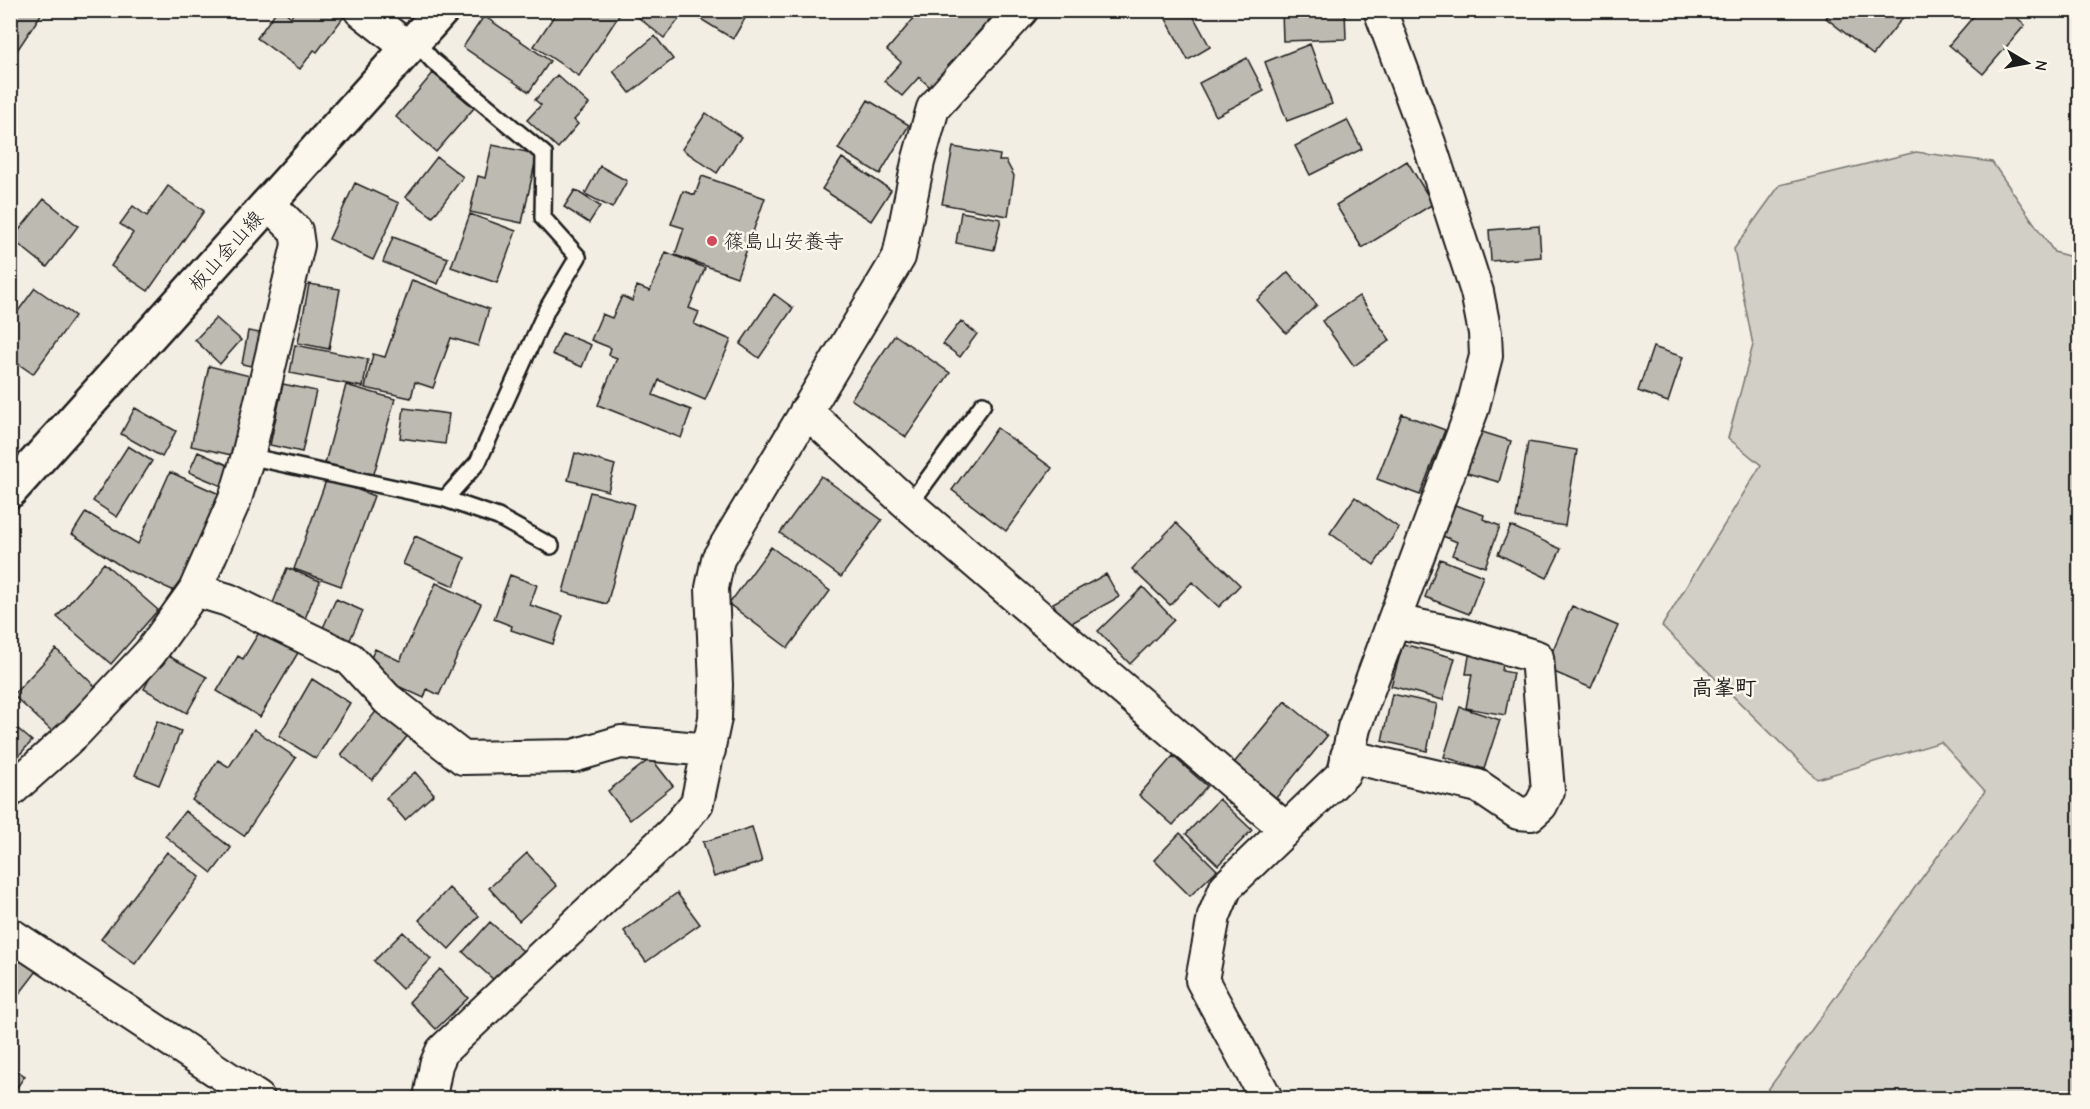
<svg xmlns="http://www.w3.org/2000/svg" width="2090" height="1109" viewBox="0 0 2090 1109" font-family="'Comic Neue','Klee One',sans-serif">
	<style>
		.green { fill: #d2cfc6; stroke: #777671; stroke-width: 1.5 }
		.building { fill: #bdbab1; stroke: #1c1c1c; stroke-width: 1.5 }
		.lines { fill: none; stroke-linecap: round; stroke-linejoin: round }
		.lane-casing { stroke: #1c1c1c; stroke-width: 20 }
		.street-casing { stroke: #1c1c1c; stroke-width: 36 }
		.secondary-casing { stroke: #1c1c1c; stroke-width: 38 }
		.lane { stroke: #fbf7ec; stroke-width: 15 }
		.street { stroke: #fbf7ec; stroke-width: 32 }
		.secondary { stroke: #fbf7ec; stroke-width: 33 }
		.poi-dot { fill: #d1495b; stroke: #fbf7ec; stroke-width: 2 }
		.labels { text-anchor: middle; dominant-baseline: central; stroke-width: 5; stroke-linejoin: round; paint-order: stroke }
		.poi-label { font-size: 20px; fill: #1c1c1c; stroke: #fbf7ec; text-anchor: start }
		.street-label { font-size: 20px; fill: #1c1c1c; stroke: #fbf7ec }
		.quarter-label { font-size: 22px; font-weight: bold; fill: #1c1c1c; stroke: #fbf7ec }
	</style>
	<rect width="100%" height="100%" fill="#f2eee4"/>
	<filter id="ink" filterUnits="userSpaceOnUse"><feTurbulence type="fractalNoise" baseFrequency=".0167" numOctaves="2"/><feDisplacementMap in="SourceGraphic" scale="12" xChannelSelector="R" yChannelSelector="G"/><feConvolveMatrix kernelMatrix="1 2 1 2 8 2 1 2 1" color-interpolation-filters="sRGB"/></filter>
	<g filter="url(#ink)">
		<path class="green" d="M 1916,152 L 1992,162 L 2054,252 L 2079,259 L 2079,1098 L 1762,1098 L 1985,791 L 1941,742 L 1817,779 L 1662,626 L 1761,465 L 1728,438 L 1753,345 L 1734,249 L 1780,185 Z"/>
		<path class="building" d="M 10,10 L 44,10 L 10,61 Z
			M 277,10 L 283,10 L 291,17 L 295,10 L 341,10 L 346,14 L 317,52 L 314,50 L 300,69 L 257,38 Z
			M 558,10 L 615,10 L 620,14 L 579,76 L 534,46 Z
			M 629,10 L 680,10 L 684,13 L 664,38 Z
			M 693,10 L 750,10 L 733,39 L 691,13 Z
			M 921,10 L 996,12 L 930,87 L 919,77 L 902,96 L 884,81 L 901,62 L 887,50 Z
			M 1177,10 L 1190,10 L 1210,47 L 1188,60 L 1165,17 Z
			M 1282,10 L 1345,10 L 1346,39 L 1283,41 Z
			M 1832,10 L 1909,10 L 1873,55 L 1826,18 Z
			M 1979,10 L 2009,10 L 2025,25 L 1983,74 L 1949,45 Z
			M 484,16 L 550,61 L 529,92 L 463,47 Z
			M 655,36 L 673,59 L 630,93 L 613,71 Z
			M 1310,44 L 1332,104 L 1287,121 L 1265,62 Z
			M 1247,58 L 1264,91 L 1216,116 L 1199,83 Z
			M 433,73 L 474,108 L 436,152 L 396,117 Z
			M 557,75 L 589,104 L 574,120 L 578,124 L 558,148 L 527,120 L 541,105 L 535,100 Z
			M 868,100 L 909,125 L 880,174 L 838,149 Z
			M 706,113 L 741,137 L 717,173 L 682,149 Z
			M 1347,120 L 1362,149 L 1310,175 L 1295,146 Z
			M 492,145 L 537,154 L 522,223 L 470,212 L 478,176 L 485,178 Z
			M 953,147 L 1000,155 L 999,161 L 1006,161 L 1014,176 L 1008,216 L 942,204 Z
			M 437,157 L 463,177 L 433,217 L 406,197 Z
			M 842,158 L 891,190 L 871,221 L 822,189 Z
			M 1407,161 L 1433,204 L 1362,248 L 1336,205 Z
			M 600,166 L 627,181 L 612,208 L 585,194 Z
			M 702,176 L 765,198 L 737,277 L 675,255 L 684,228 L 671,224 L 683,191 L 695,195 Z
			M 355,183 L 399,203 L 373,260 L 329,239 Z
			M 168,186 L 204,211 L 148,291 L 111,266 L 133,233 L 120,224 L 133,206 L 147,216 Z
			M 575,190 L 600,206 L 589,223 L 564,207 Z
			M 44,199 L 78,226 L 47,267 L 12,239 Z
			M 961,212 L 1001,219 L 994,250 L 956,243 Z
			M 470,214 L 516,231 L 497,283 L 451,267 Z
			M 1539,226 L 1541,257 L 1491,261 L 1489,230 Z
			M 393,237 L 448,258 L 438,284 L 383,262 Z
			M 666,252 L 705,268 L 689,308 L 699,312 L 694,324 L 731,340 L 705,400 L 659,380 L 653,395 L 691,410 L 681,438 L 598,405 L 617,358 L 609,355 L 611,348 L 591,340 L 602,314 L 612,318 L 622,296 L 632,301 L 637,286 L 650,291 Z
			M 1288,272 L 1317,305 L 1286,333 L 1257,300 Z
			M 412,280 L 489,309 L 478,346 L 451,338 L 433,388 L 415,382 L 411,398 L 365,388 L 373,354 L 385,357 Z
			M 309,284 L 340,289 L 329,349 L 298,343 Z
			M 35,288 L 75,316 L 33,374 L 10,358 L 10,322 Z
			M 774,294 L 793,308 L 759,358 L 740,344 Z
			M 1359,296 L 1390,340 L 1354,366 L 1322,321 Z
			M 216,318 L 241,340 L 220,364 L 195,340 Z
			M 961,321 L 977,334 L 960,357 L 943,344 Z
			M 248,331 L 266,334 L 260,368 L 242,364 Z
			M 562,333 L 591,345 L 582,367 L 552,354 Z
			M 895,335 L 950,373 L 906,437 L 851,399 Z
			M 295,345 L 368,359 L 363,387 L 290,373 Z
			M 1653,347 L 1683,357 L 1668,402 L 1638,391 Z
			M 209,366 L 254,377 L 236,456 L 191,446 Z
			M 283,384 L 316,391 L 302,452 L 270,445 Z
			M 346,385 L 395,399 L 373,477 L 325,463 Z
			M 135,408 L 176,431 L 162,457 L 121,434 Z
			M 404,408 L 449,414 L 445,444 L 400,438 Z
			M 1402,414 L 1445,430 L 1420,495 L 1377,479 Z
			M 997,428 L 1052,468 L 1006,531 L 952,490 Z
			M 1479,431 L 1511,441 L 1499,482 L 1467,473 Z
			M 1528,442 L 1577,450 L 1565,526 L 1516,518 Z
			M 128,446 L 152,461 L 117,517 L 93,501 Z
			M 198,452 L 232,467 L 224,487 L 189,472 Z
			M 575,453 L 615,465 L 608,491 L 568,480 Z
			M 170,472 L 219,494 L 177,592 L 127,570 L 72,534 L 86,512 L 138,544 Z
			M 821,476 L 882,520 L 841,577 L 780,533 Z
			M 327,478 L 374,496 L 341,586 L 294,569 Z
			M 590,492 L 634,504 L 607,604 L 563,592 Z
			M 1355,497 L 1399,528 L 1374,565 L 1330,533 Z
			M 1455,505 L 1484,515 L 1483,519 L 1500,526 L 1485,567 L 1452,555 L 1457,542 L 1443,536 Z
			M 1176,523 L 1240,585 L 1219,607 L 1192,582 L 1170,605 L 1132,569 Z
			M 1511,526 L 1561,549 L 1547,578 L 1498,554 Z
			M 415,536 L 465,558 L 454,586 L 403,564 Z
			M 771,547 L 830,591 L 788,648 L 729,604 Z
			M 1440,559 L 1483,576 L 1469,614 L 1425,597 Z
			M 104,563 L 158,610 L 111,664 L 57,617 Z
			M 287,568 L 320,581 L 304,621 L 271,608 Z
			M 1106,574 L 1119,597 L 1066,626 L 1053,603 Z
			M 510,575 L 537,585 L 530,605 L 563,616 L 553,644 L 511,630 L 512,626 L 494,619 Z
			M 436,583 L 481,604 L 439,695 L 427,689 L 424,698 L 365,671 L 375,649 L 400,661 Z
			M 1143,587 L 1174,620 L 1130,664 L 1098,631 Z
			M 336,599 L 363,611 L 349,642 L 322,630 Z
			M 1572,606 L 1618,626 L 1591,688 L 1545,668 Z
			M 264,624 L 302,646 L 260,717 L 217,691 L 238,656 L 243,659 Z
			M 1403,644 L 1455,658 L 1443,700 L 1391,686 Z
			M 56,649 L 97,688 L 55,734 L 13,695 Z
			M 1470,650 L 1504,656 L 1502,671 L 1513,673 L 1505,715 L 1466,708 L 1472,674 L 1466,674 Z
			M 163,653 L 207,677 L 187,713 L 144,689 Z
			M 312,679 L 350,703 L 316,759 L 279,736 Z
			M 1392,694 L 1437,704 L 1427,751 L 1382,741 Z
			M 1285,701 L 1327,736 L 1276,798 L 1234,763 Z
			M 1460,707 L 1500,720 L 1484,769 L 1444,757 Z
			M 378,709 L 409,734 L 372,780 L 341,755 Z
			M 157,721 L 181,731 L 159,785 L 135,775 Z
			M 10,722 L 32,741 L 10,765 Z
			M 254,729 L 296,758 L 244,836 L 192,800 L 218,760 L 229,767 Z
			M 1173,756 L 1207,786 L 1173,825 L 1139,795 Z
			M 651,758 L 673,786 L 630,820 L 608,791 Z
			M 415,772 L 434,794 L 405,820 L 386,798 Z
			M 1219,799 L 1252,830 L 1218,865 L 1186,834 Z
			M 185,811 L 231,848 L 212,873 L 165,836 Z
			M 752,827 L 762,862 L 714,877 L 703,842 Z
			M 1180,833 L 1217,870 L 1190,896 L 1154,860 Z
			M 167,852 L 200,877 L 135,964 L 101,939 Z
			M 527,853 L 557,886 L 519,921 L 489,888 Z
			M 449,888 L 479,916 L 449,949 L 419,920 Z
			M 677,893 L 700,924 L 646,962 L 624,931 Z
			M 490,922 L 523,951 L 495,981 L 463,952 Z
			M 403,932 L 431,959 L 402,989 L 374,961 Z
			M 10,951 L 37,971 L 10,1006 Z
			M 440,969 L 468,998 L 436,1029 L 409,1002 Z
			M 10,1066 L 25,1076 L 10,1097 Z"/>
		<g class="lines">
			<g class="lane-casing">
				<path id="lane" d="M 414,40 L 433,61 L 544,154 L 543,218 L 578,257 L 547,309 L 478,462 L 445,499
					M 248,456 L 445,499 L 498,517 L 551,546
					M 909,505 L 983,404"/>
			</g>
			<g class="street-casing">
				<path id="street" d="M 360,10 L 407,47
					M 806,411 L 909,505 L 1286,829
					M 195,590 L 228,600 L 350,659 L 387,699 L 463,758 L 573,756 L 621,742 L 709,750
					M 1347,756 L 1478,786 L 1518,813 L 1531,814 L 1541,805 L 1548,791 L 1537,657 L 1462,635 L 1394,621
					M 10,791 L 76,732 L 150,653 L 195,590 L 235,499 L 248,456 L 298,245 L 296,231 L 269,204
					M 10,934 L 258,1098
					M 430,1098 L 436,1065 L 442,1051 L 674,831 L 697,803 L 715,718 L 716,685 L 712,588 L 718,559 L 899,257 L 918,162 L 933,108 L 1022,10
					M 1266,1098 L 1202,980 L 1214,916 L 1226,887 L 1344,773 L 1354,728 L 1472,410 L 1486,356 L 1485,333 L 1477,292 L 1429,143 L 1380,10"/>
			</g>
			<g class="secondary-casing">
				<path id="secondary" d="M 10,491 L 442,10"/>
			</g>
			<use href="#lane" class="lane"/>
			<use href="#street" class="street"/>
			<use href="#secondary" class="secondary"/>
		</g>
	</g>
	<circle class="poi-dot" cx="712" cy="241" r="6"/>
	<g class="labels">
		<g class="poi-label">
			<text x="724" y="241">篠島山安養寺</text>
		</g>
		<g class="street-label">
			<text transform="translate(226 251) rotate(-48)">板山金山線</text>
		</g>
		<g class="quarter-label">
			<text x="1724" y="688">高峯町</text>
		</g>
	</g>
	<rect width="2090" height="1109" fill="none" stroke="#fbf7ec" stroke-width="36"/>
	<rect x="18" y="18" width="2054" height="1073" fill="none" stroke="#1c1c1c" stroke-width="2" filter="url(#ink)"/>
	<g transform="translate(2027 63) rotate(100)" stroke="#fbf7ec" stroke-width="4.5" paint-order="stroke">
	<path d="M0-4.5L10 22L0 15L-10 22Z" fill="#1c1c1c"/>
	<text y="-9" font-size="16" font-weight="bold" text-anchor="middle" fill="#1c1c1c">N</text>
	</g>
</svg>
